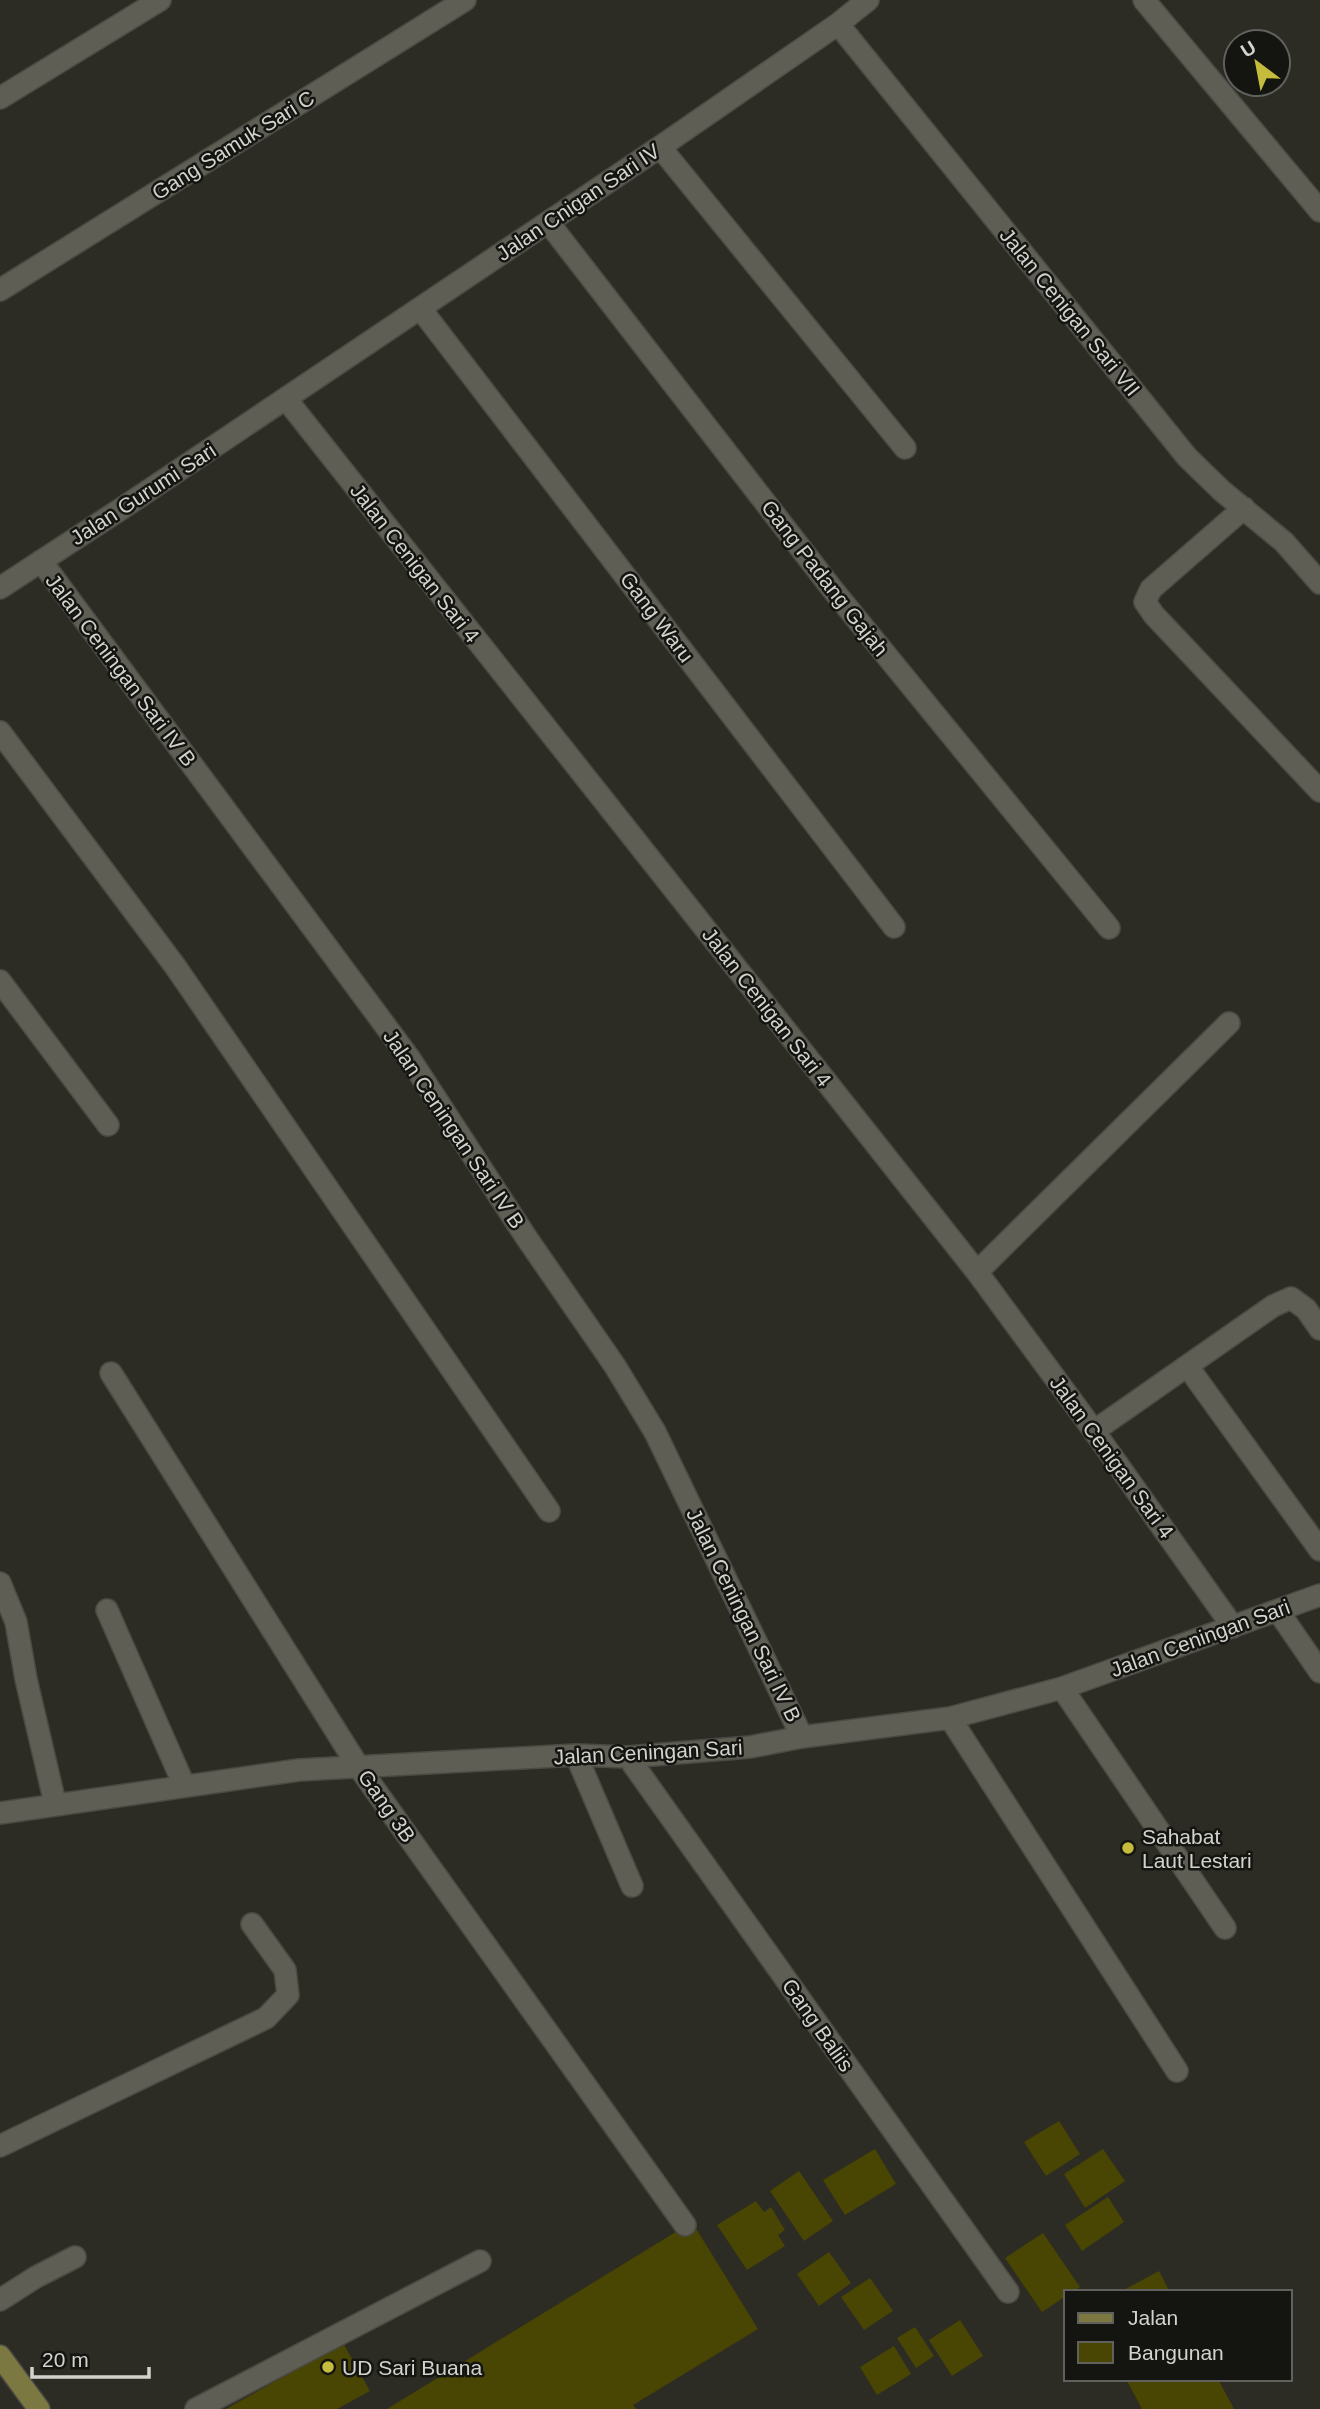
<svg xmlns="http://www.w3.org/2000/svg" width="1320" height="2409" viewBox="0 0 1320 2409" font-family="Arial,sans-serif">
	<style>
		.building { fill: #494502 }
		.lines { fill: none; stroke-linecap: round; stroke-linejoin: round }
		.minor-casing { stroke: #4a4943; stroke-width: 24 }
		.major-casing { stroke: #4a4943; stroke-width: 24 }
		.minor { stroke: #5f5e55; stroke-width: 21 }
		.major { stroke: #7c7842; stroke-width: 21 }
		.poi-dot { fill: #c5bc3d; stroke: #141411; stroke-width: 2.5 }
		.labels { text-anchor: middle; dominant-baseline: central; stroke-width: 5; stroke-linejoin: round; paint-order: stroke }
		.street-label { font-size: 21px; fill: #d3d3ce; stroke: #141411 }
		.poi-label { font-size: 21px; fill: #d3d3ce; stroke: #141411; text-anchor: start }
	</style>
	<rect width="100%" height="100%" fill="#2c2c24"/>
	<path class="building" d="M 1059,2121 L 1080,2154 L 1046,2176 L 1024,2142 Z
		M 875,2149 L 896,2184 L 845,2215 L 823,2180 Z
		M 1103,2149 L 1125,2181 L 1085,2208 L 1064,2174 Z
		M 799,2171 L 833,2221 L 804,2241 L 770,2191 Z
		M 1108,2197 L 1124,2222 L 1082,2251 L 1065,2225 Z
		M 756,2201 L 764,2212 L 771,2207 L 785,2230 L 778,2235 L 785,2246 L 747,2270 L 717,2225 Z
		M 692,2222 L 758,2329 L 633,2405 L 636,2409 L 387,2409 Z
		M 1043,2233 L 1080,2287 L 1073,2292 L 1066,2292 L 1066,2296 L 1042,2312 L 1005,2258 Z
		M 829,2252 L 851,2283 L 819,2306 L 797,2274 Z
		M 1159,2271 L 1170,2292 L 1120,2292 Z
		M 870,2278 L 893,2311 L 864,2330 L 841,2297 Z
		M 960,2320 L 983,2356 L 952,2376 L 929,2340 Z
		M 915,2327 L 934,2356 L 916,2368 L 897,2338 Z
		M 343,2343 L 370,2391 L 337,2409 L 226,2409 Z
		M 894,2346 L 911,2374 L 877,2395 L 860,2367 Z
		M 1126,2379 L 1218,2379 L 1234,2409 L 1142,2409 Z"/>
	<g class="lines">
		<g class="minor-casing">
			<path id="minor" d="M 1144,0 L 1320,211
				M 838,24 L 1187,457 L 1222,491 L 1284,542 L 1320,583
				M 0,98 L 160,0
				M 660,147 L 905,448
				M 548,222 L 833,590 L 1109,928
				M 0,290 L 465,0
				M 420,308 L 894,927
				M 286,399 L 977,1272 L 1094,1431 L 1233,1627
				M 1244,508 L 1151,589 L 1145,602 L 1154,615 L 1320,791
				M 41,561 L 410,1059 L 526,1237 L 615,1366 L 655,1432 L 802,1737
				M 0,588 L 121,509 L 660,147 L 838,24 L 868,0
				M 0,732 L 175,966 L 549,1511
				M 0,981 L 108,1125
				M 977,1272 L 1229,1023
				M 1188,1367 L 1320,1550
				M 111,1373 L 358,1766 L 685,2225
				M 1094,1431 L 1273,1306 L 1291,1298 L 1306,1309 L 1320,1329
				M 0,1583 L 16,1622 L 26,1679 L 55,1803
				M 107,1610 L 184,1785
				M 1278,1611 L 1320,1672
				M 1062,1688 L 1225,1928
				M 950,1718 L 1177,2071
				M 576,1755 L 632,1886
				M 628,1757 L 1008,2292
				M 0,1813 L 299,1770 L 576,1755 L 628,1757 L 750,1747 L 802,1737 L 950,1718 L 1062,1688 L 1320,1595
				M 0,2146 L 266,2018 L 288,1995 L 285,1970 L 252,1924
				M 0,2300 L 36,2277 L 75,2257
				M 196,2409 L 480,2261"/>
		</g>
		<g class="major-casing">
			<path id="major" d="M 0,2356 L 39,2409"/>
		</g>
		<use href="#minor" class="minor"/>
		<use href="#major" class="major"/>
	</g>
	<g class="poi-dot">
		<circle cx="1128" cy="1848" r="7"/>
		<circle cx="328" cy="2367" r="7"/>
	</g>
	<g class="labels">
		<g class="street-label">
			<text transform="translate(233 145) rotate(-32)">Gang Samuk Sari C</text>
			<text transform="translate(578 202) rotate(-34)">Jalan Cnigan Sari IV</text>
			<text transform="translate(1070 312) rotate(51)">Jalan Cenigan Sari VII</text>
			<text transform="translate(143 494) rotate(-33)">Jalan Gurumi Sari</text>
			<text transform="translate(415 563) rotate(52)">Jalan Cenigan Sari 4</text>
			<text transform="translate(825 578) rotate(52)">Gang Padang Gajah</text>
			<text transform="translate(657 617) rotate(53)">Gang Waru</text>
			<text transform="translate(121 670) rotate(53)">Jalan Ceningan Sari IV B</text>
			<text transform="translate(767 1007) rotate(52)">Jalan Cenigan Sari 4</text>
			<text transform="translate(454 1129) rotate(56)">Jalan Ceningan Sari IV B</text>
			<text transform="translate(1112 1457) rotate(54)">Jalan Cenigan Sari 4</text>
			<text transform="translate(744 1615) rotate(64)">Jalan Ceningan Sari IV B</text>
			<text transform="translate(1200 1638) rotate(-20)">Jalan Ceningan Sari</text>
			<text transform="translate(648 1752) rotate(-3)">Jalan Ceningan Sari</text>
			<text transform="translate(387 1806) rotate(55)">Gang 3B</text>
			<text transform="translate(818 2025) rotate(55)">Gang Baliis</text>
		</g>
		<g class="poi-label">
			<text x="1142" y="1836">Sahabat<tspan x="1142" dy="24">Laut Lestari</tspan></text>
			<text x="342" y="2367">UD Sari Buana</text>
		</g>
	</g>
	<rect x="1064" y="2290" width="228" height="91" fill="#141411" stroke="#60605d" stroke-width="2"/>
	<rect x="1078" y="2313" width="35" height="10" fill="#7c7842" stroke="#60605d" stroke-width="2"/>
	<text x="1128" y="2325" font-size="21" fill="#d3d3ce">Jalan</text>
	<rect x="1078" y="2342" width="35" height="21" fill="#494502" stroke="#60605d" stroke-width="2"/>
	<text x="1128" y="2360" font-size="21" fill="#d3d3ce">Bangunan</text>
	<g transform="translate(1257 63) rotate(328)"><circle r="33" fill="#141411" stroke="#60605d" stroke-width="2"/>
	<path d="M0-5L12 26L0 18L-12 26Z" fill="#c5bc3d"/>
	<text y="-10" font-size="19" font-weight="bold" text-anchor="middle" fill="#d3d3ce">U</text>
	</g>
	<path d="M32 2367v10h117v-10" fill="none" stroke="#d3d3ce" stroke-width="3.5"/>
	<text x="42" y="2367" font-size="21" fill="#d3d3ce" stroke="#141411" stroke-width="5" paint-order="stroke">20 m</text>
</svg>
